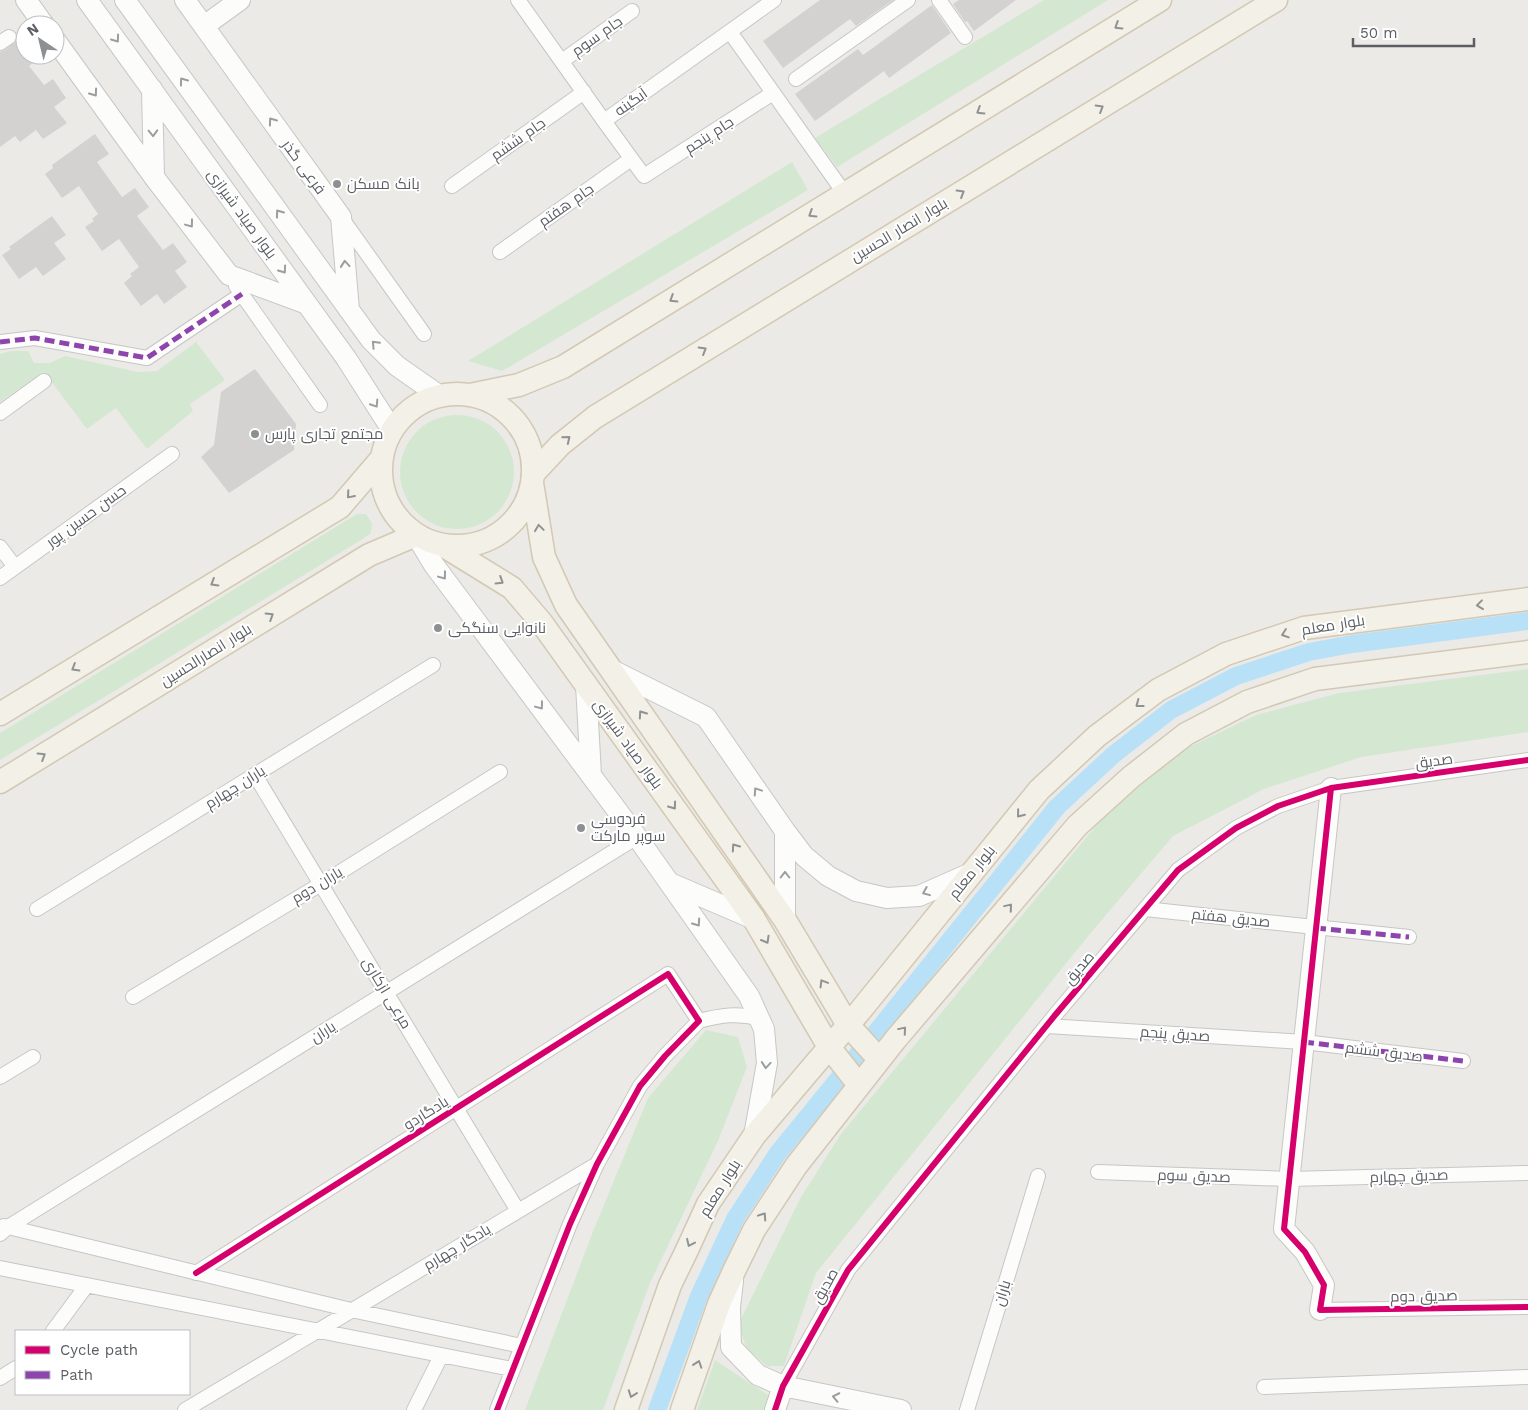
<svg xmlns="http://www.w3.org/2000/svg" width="1528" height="1410" viewBox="0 0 1528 1410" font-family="'Work Sans',Cairo,sans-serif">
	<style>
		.green { fill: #d4e8d1 }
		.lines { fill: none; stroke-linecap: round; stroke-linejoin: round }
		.canal { stroke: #b8e1f8; stroke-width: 18 }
		.building { fill: #d3d2d0 }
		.street-casing { stroke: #c6c6c7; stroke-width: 16 }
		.secondary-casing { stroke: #c7c7c8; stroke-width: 22 }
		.primary-casing { stroke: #d3c8b3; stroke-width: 25 }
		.street { stroke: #fcfcfb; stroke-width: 14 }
		.secondary { stroke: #fcfcfb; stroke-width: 20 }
		.primary { stroke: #f3f0e7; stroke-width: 22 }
		.quiet { stroke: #8e44ad; stroke-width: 5; stroke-dasharray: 10 5; stroke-linecap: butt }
		.cycleway-casing { stroke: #fff; stroke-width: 9 }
		.cycleway { stroke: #d6006c; stroke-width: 6 }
		.oneway { stroke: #909292 }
		.oneway2 { stroke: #9b9ea0 }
		.poi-dot { fill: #8d9092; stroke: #fff; stroke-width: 2 }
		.labels { text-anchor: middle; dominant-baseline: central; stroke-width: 4; stroke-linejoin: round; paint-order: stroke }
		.street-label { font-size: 15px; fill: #5b5f64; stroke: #fff }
		.poi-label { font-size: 15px; fill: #5b5f64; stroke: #fff; text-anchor: start }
	</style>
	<rect width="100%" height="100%" fill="#ebeae6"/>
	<path class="green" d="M 1044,0 L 1108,0 L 837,167 L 815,138 Z
		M 792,162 L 808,190 L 502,371 L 468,361 Z
		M 196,342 L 225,380 L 190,404 L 193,411 L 147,449 L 116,408 L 87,429 L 44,372 L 0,402 L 0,354 L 11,351 L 28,351 L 34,363 L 50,363 L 65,356 L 138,372 L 157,371 Z
		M400 472a57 57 0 1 1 114 0a57 57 0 1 1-114 0Z
		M 357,514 L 366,514 L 372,523 L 371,533 L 361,540 L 116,690 L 0,760 L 0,733 Z
		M 1528,669 L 1528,732 L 1361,757 L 1264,789 L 1173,836 L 1089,935 L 816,1273 L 784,1366 L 767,1366 L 747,1349 L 738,1325 L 801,1197 L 841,1134 L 1100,821 L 1175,754 L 1256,715 L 1339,693 Z
		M 706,1030 L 738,1037 L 747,1067 L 718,1141 L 650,1283 L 603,1410 L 525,1410 L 594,1229 L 648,1098 Z
		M 715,1360 L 771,1397 L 766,1410 L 697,1410 Z"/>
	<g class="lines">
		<path class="canal" d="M 873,1036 L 1057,807 L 1113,755 L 1171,710 L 1236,676 L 1309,652 L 1352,644 L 1528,621
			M 853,1061 L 859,1053
			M 657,1410 L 699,1296 L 735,1219 L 778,1153 L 840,1077"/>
	</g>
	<path class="building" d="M 820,0 L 893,0 L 856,26 L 850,19 L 783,68 L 763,41 Z
		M 959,0 L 1016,0 L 974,31 L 967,21 L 965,22 L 953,4 Z
		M 932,5 L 951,33 L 889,78 L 884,71 L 815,121 L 795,94 L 858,49 L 863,55 Z
		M 17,41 L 25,51 L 25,55 L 43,55 L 29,66 L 44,85 L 53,79 L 66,98 L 54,107 L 67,123 L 43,139 L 36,130 L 20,142 L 15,136 L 0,147 L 0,52 L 5,50 Z
		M 95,134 L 109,154 L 97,162 L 122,197 L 135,188 L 149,207 L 137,216 L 163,250 L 173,243 L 187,262 L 175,271 L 187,287 L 164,304 L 157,294 L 141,306 L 124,283 L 132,276 L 130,274 L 139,267 L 119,239 L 102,251 L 85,227 L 94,221 L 92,219 L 98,214 L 79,186 L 62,198 L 45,174 L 53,168 L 52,165 Z
		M 52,216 L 66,235 L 54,243 L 66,259 L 43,276 L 36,267 L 19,279 L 2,255 L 11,249 L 9,247 Z
		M 255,369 L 296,424 L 294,450 L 229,493 L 201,457 L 214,445 L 221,392 Z"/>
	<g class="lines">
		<g class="street-casing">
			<path id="street" d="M 518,0 L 604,121 L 774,0
				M 939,0 L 965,37
				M 730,32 L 845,194
				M 0,43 L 9,37
				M 562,61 L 632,11
				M 796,79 L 908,0
				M 604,121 L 644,176 L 773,93
				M 452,186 L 584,92
				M 343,220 L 424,334
				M 500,252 L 631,159
				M 236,286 L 320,405
				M 0,342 L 35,338 L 147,358 L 242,294
				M 0,413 L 44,381
				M 0,547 L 15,567
				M 0,578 L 172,454
				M 255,775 L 518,1211
				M 37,909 L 433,665
				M 1145,909 L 1409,937
				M 133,997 L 321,884 L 500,772
				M 699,1021 C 722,1015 736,1013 759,1018
				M 1047,1026 L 1304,1042 L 1463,1061
				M 0,1077 L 33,1057
				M 1098,1172 L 1289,1179 L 1528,1173
				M 4,1226 L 351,1310 L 522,1346
				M 0,1234 L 8,1227 L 637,837
				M 0,1268 L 512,1369
				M 196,1273 L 668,974 L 699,1021 L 665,1056 L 640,1086 L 597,1164 L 570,1224 L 497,1410
				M 1320,1310 L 1528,1307
				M 53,1331 L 87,1285
				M 0,1378 L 16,1368
				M 783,1386 L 848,1270 L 1056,1014 L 1178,870 L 1236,828 L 1278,806 L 1331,788 L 1528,760
				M 1264,1387 L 1528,1377
				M 185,1410 L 597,1164
				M 414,1410 L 441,1356
				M 967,1410 L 1038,1176"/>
		</g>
		<g class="secondary-casing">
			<path id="secondary" d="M 26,0 L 44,25
				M 87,0 L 346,358 L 392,430
				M 125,0 L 371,340 L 397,366 L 440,396
				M 185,0 L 341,217 L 349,310
				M 204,26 L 240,0
				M 55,40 L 154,177 L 229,275 L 307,304
				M 152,89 L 154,177
				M 416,535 L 434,565 L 637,837 L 749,996 L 764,1029 L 767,1063 L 754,1136
				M 610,669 L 706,717 L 785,831 L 804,856 L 828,876 L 856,891 L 887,898 L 919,896 L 971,873
				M 586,685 L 591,775
				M 785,831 L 785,920
				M 670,883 L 754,919
				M 733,1281 L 730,1307 L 731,1347 L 758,1375 L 783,1386 L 901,1410
				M 1320,1310 L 1324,1285 L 1305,1252 L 1284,1229 L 1331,788
				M 775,1410 L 783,1386"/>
		</g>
		<g class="primary-casing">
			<path id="primary" d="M381 470a76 76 0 1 1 152 0a76 76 0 1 1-152 0Z
				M 470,395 L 519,385 L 563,367 L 1160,0
				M 533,474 L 560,445 L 595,417 L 1276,0
				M 532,483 L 544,557 L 566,605 L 785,920 L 848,1025 L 879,1059
				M 444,546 L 512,588 L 541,622 L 754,919 L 829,1047 L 859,1085
				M 0,714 L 340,507 L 382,458
				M 0,782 L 369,555 L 416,535
				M 626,1410 L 670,1285 L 687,1250 L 708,1204 L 754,1136 L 860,1011 L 1039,790 L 1097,736 L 1158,690 L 1226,654 L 1304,628 L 1528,599
				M 682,1410 L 719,1304 L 734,1271 L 754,1230 L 796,1166 L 895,1040 L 1077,826 L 1131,777 L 1186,734 L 1247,702 L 1315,679 L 1528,652"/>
		</g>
		<use href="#street" class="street"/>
		<use href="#secondary" class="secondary"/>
		<use href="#primary" class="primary"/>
		<path class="quiet" d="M 0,342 L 35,338 L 147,358 L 242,294
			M 1316,928 L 1409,937
			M 1304,1042 L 1463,1061"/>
		<g class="cycleway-casing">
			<path id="cycleway" d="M 1331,788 L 1284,1229 L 1305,1252 L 1324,1285 L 1320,1310 L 1528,1307
				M 196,1273 L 668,974 L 699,1021 L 665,1056 L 640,1086 L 597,1164 L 570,1224 L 497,1410
				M 775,1410 L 783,1386 L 848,1270 L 1056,1014 L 1178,870 L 1236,828 L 1278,806 L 1331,788 L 1528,760"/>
		</g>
		<use href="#cycleway" class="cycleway"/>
	</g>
	<defs><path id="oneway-chevron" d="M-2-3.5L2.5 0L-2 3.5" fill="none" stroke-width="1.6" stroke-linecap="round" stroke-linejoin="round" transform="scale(1.25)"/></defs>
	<g class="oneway">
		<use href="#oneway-chevron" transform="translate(1118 26) rotate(148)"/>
		<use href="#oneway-chevron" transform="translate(1100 108) rotate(-31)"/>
		<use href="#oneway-chevron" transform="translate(980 111) rotate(148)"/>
		<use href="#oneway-chevron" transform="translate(961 193) rotate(-31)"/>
		<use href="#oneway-chevron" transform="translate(812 214) rotate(148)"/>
		<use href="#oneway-chevron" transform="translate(673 299) rotate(148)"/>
		<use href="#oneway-chevron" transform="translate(703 350) rotate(-31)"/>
		<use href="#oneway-chevron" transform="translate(567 439) rotate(-39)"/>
		<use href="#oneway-chevron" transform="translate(350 495) rotate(131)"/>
		<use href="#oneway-chevron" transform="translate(539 528) rotate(-98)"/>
		<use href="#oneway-chevron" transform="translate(500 581) rotate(32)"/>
		<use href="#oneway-chevron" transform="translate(214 583) rotate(149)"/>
		<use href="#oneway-chevron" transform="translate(1480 605) rotate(173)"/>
		<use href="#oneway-chevron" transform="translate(270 616) rotate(-32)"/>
		<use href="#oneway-chevron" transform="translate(1285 634) rotate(161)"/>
		<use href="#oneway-chevron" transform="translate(75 668) rotate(149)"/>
		<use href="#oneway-chevron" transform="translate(1139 704) rotate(143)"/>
		<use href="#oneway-chevron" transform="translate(642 714) rotate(-125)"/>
		<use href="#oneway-chevron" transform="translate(42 756) rotate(-32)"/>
		<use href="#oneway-chevron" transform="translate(673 806) rotate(54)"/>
		<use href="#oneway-chevron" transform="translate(1020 814) rotate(129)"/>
		<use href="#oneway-chevron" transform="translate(735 847) rotate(-125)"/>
		<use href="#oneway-chevron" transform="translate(1009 907) rotate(-50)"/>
		<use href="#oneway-chevron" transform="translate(766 940) rotate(60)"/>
		<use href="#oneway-chevron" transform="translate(823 983) rotate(-121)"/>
		<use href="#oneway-chevron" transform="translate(903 1030) rotate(-50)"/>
		<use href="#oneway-chevron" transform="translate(763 1216) rotate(-56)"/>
		<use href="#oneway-chevron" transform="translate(690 1243) rotate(115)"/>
		<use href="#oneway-chevron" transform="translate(698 1364) rotate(-71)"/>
		<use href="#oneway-chevron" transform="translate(632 1394) rotate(110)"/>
	</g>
	<g class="oneway2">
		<use href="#oneway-chevron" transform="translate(116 39) rotate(54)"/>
		<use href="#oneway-chevron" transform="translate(183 81) rotate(-126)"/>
		<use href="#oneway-chevron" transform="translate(94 93) rotate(54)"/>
		<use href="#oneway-chevron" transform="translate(272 121) rotate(-126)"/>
		<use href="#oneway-chevron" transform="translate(153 133) rotate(88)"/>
		<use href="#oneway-chevron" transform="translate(279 213) rotate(-126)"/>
		<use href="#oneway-chevron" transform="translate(190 224) rotate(53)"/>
		<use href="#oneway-chevron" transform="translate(345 264) rotate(-95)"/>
		<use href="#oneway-chevron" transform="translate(283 270) rotate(54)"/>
		<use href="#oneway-chevron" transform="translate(375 344) rotate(-134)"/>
		<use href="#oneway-chevron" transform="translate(375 404) rotate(57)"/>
		<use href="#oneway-chevron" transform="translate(443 576) rotate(53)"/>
		<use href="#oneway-chevron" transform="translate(540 706) rotate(53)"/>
		<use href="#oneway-chevron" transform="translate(757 791) rotate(-124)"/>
		<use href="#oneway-chevron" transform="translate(785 875) rotate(-90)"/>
		<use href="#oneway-chevron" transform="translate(926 892) rotate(158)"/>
		<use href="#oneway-chevron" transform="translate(697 923) rotate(55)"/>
		<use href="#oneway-chevron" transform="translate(766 1065) rotate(95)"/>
		<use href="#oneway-chevron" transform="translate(836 1397) rotate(-168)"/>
	</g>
	<g class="poi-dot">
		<circle cx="337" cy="184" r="5"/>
		<circle cx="255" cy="434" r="5"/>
		<circle cx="438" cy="628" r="5"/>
		<circle cx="581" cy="828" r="5"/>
	</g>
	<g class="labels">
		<g class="street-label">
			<text transform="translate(597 36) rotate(-35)">جام سوم</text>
			<text transform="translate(631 102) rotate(-35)">آبگینه</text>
			<text transform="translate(709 135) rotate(-33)">جام پنجم</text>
			<text transform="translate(518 139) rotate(-35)">جام ششم</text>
			<text transform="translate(304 167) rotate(54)">فرعی گذر</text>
			<text transform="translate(566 205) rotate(-35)">جام هفتم</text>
			<text transform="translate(242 214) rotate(54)">بلوار صیاد شیرازی</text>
			<text transform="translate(899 230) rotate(-31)">بلوار انصار الحسین</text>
			<text transform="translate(86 516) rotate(-36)">حسن حسین پور</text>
			<text transform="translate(1333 625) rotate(-9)">بلوار معلم</text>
			<text transform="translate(206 655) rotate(-32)">بلوار انصارالحسین</text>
			<text transform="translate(628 744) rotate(54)">بلوار صیاد شیرازی</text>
			<text transform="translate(1434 761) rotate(-8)">صدیق</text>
			<text transform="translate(235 787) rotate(-32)">یاران چهارم</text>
			<text transform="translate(972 872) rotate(-51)">بلوار معلم</text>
			<text transform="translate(317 885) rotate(-31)">یاران دوم</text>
			<text transform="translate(1231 918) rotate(6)">صدیق هفتم</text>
			<text transform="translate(1079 968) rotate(-50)">صدیق</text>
			<text transform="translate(387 993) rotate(59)">مرعی ازکاری</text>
			<text transform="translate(323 1032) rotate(-32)">یاران</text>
			<text transform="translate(1175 1034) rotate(4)">صدیق پنجم</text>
			<text transform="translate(1384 1052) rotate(7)">صدیق ششم</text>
			<text transform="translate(426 1113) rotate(-32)">یادگار‌دو</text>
			<text transform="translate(1194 1176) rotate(2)">صدیق سوم</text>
			<text transform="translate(1409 1176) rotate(-2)">صدیق چهارم</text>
			<text transform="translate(720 1188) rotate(-58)">بلوار معلم</text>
			<text transform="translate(457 1247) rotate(-31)">یادگار چهارم</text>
			<text transform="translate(825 1286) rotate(-61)">صدیق</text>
			<text transform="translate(1002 1293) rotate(-73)">باران</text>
			<text transform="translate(1424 1296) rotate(-1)">صدیق دوم</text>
		</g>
		<g class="poi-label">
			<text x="347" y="184">بانک مسکن</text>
			<text x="265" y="434">مجتمع تجاری پارس</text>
			<text x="448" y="628">نانوایی سنگکی</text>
			<text x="591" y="819">فردوسی<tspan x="591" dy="17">سوپر مارکت</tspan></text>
		</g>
	</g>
	<rect x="15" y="1330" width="175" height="65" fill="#ffffff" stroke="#bdbfc1"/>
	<rect x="25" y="1346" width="25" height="8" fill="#d6006c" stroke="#bdbfc1"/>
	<text x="60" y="1355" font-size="15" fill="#5b5f64">Cycle path</text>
	<rect x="25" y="1371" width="25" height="8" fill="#8e44ad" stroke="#bdbfc1"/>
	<text x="60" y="1380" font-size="15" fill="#5b5f64">Path</text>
	<g transform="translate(40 40) rotate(325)"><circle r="24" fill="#ffffff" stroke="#bdbfc1"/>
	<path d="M0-4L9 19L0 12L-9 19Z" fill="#8d9092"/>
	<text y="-8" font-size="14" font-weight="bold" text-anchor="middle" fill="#5b5f64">N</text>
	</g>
	<path d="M1353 38v8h121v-8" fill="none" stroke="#5b5f64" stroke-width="2.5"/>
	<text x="1360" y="38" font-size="15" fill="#5b5f64" stroke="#ffffff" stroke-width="4" paint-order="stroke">50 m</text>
</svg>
